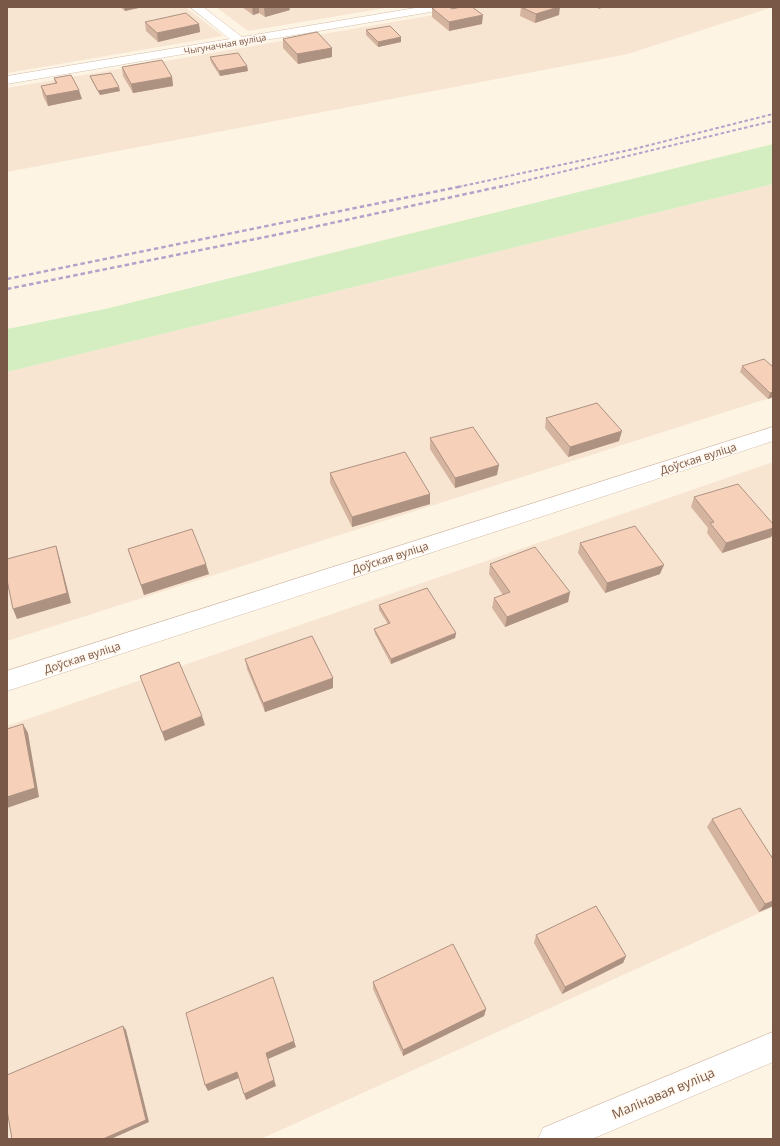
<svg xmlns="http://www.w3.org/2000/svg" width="780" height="1146" viewBox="0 0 780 1146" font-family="'Open Sans',sans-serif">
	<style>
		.residential { fill: #f7e5d2 }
		.green { fill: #d4eec1 }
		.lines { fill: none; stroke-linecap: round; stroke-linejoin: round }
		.minor-casing { stroke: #d4bdac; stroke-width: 1 }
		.minor { fill: #fff; fill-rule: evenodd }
		.rail-far1 { stroke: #b6a1ca; stroke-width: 2; stroke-dasharray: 3.5 2.5; stroke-linecap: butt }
		.rail { stroke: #b6a1ca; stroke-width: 2.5; stroke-dasharray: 4.5 3; stroke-linecap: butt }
		.wall { fill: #d4b39f }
		.shaded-wall { fill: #ad9282 }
		.building { fill: #f7d0b9; stroke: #ad9282 }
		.labels { text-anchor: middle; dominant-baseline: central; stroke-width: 3; stroke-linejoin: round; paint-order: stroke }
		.far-street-label { font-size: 9px; fill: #7a5847; stroke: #fff7ed }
		.street-label { font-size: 11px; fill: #7a5847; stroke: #fff7ed }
		.near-street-label { font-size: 13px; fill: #7a5847; stroke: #fff7ed }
	</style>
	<rect width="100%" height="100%" fill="#fef4e4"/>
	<path class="residential" d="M 7,7 L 185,7 L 223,36 L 7,73 Z
		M 216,7 L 392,7 L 248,31 Z
		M 481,7 L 773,7 L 628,54 L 7,172 L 7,88 Z
		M 773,184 L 773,397 L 7,641 L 7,372 Z
		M 773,462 L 773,907 L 261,1139 L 7,1139 L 7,726 Z"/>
	<path class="green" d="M 773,144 L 773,184 L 7,372 L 7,329 L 105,309 Z"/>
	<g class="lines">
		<g class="minor-casing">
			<path id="minor" d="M 190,7 L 203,7 L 242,37 L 421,7 L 448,7 L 446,9 L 442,10 L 7,84 L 7,76 L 230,39 Z
				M 773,427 L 773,441 L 7,691 L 7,671 Z
				M 773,1032 L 773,1062 L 592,1139 L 538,1139 L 543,1128 Z"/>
		</g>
		<use href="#minor" class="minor"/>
		<path class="rail-far1" d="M 458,187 L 634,149 L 773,114
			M 499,187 L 773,121"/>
		<path class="rail" d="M 7,279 L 463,186
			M 7,289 L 295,231 L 503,186"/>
	</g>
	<path class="wall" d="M 120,7 L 143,7 L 125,11 Z
		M 242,7 L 289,7 L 290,10 L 265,17 L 259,13 L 253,15 Z
		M 521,7 L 559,15 L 535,23 L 520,16 Z
		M 432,8 L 452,9 L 482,24 L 449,31 L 432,17 Z
		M 145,22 L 199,24 L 200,32 L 158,42 L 146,31 Z
		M 366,30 L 401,42 L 378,47 L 366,35 Z
		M 283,39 L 332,48 L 332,57 L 298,64 L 283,48 Z
		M 210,57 L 247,66 L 248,71 L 220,76 L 211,62 Z
		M 122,67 L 172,77 L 173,86 L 133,93 L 123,76 Z
		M 90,76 L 120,91 L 100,95 L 92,81 Z
		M 54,78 L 82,99 L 48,106 L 43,96 L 41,86 L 55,83 Z
		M 742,366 L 773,367 L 773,397 L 768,399 L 740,372 Z
		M 546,418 L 619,441 L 568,457 L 545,428 Z
		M 430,438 L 497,475 L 455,488 L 430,449 Z
		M 330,473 L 430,504 L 352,527 L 330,483 Z
		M 694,497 L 773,524 L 773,533 L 771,537 L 722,553 L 707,533 L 708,528 L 691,507 Z
		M 580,543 L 660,574 L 605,593 L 578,553 Z
		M 128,549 L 209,574 L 144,595 Z
		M 490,564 L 570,592 L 568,602 L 505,627 L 492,608 L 494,598 L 503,595 L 489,574 Z
		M 379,605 L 456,633 L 455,638 L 391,664 L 375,634 L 374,629 L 388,624 L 379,610 Z
		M 245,659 L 333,678 L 333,688 L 265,712 L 247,669 Z
		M 140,676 L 205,725 L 165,741 Z
		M 712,819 L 773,906 L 759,912 L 707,827 Z
		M 536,935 L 626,956 L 623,963 L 562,994 L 534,943 Z
		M 373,982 L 486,1009 L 484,1016 L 403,1056 L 373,989 Z"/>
	<path class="shaded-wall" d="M 124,7 L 143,7 L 125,11 Z
		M 252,7 L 259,7 L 259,13 L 253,15 Z
		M 268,7 L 289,7 L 290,10 L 265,17 L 264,8 Z
		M 558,7 L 560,7 L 559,15 L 535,23 L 536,14 Z
		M 599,7 L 605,7 L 598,9 Z
		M 483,15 L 482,24 L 449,31 L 449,22 Z
		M 199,24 L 200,32 L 158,42 L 157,33 Z
		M 401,37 L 401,42 L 378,47 L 378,42 Z
		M 332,48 L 332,57 L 298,64 L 297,54 Z
		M 247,66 L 248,71 L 220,76 L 219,71 Z
		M 172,77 L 173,86 L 133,93 L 131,84 Z
		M 119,87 L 120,91 L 100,95 L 98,91 Z
		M 79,90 L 82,99 L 48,106 L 46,96 Z
		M 773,392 L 773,397 L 768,399 L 770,393 Z
		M 622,431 L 619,441 L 568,457 L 570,447 Z
		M 499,465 L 497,475 L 455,488 L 455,478 Z
		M 430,494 L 430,504 L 352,527 L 352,517 Z
		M 773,528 L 773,533 L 771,537 L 722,553 L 726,543 Z
		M 56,546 L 59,556 L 71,603 L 17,619 L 13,609 Z
		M 206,564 L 209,574 L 144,595 L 141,585 Z
		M 664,565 L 660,574 L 605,593 L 607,583 Z
		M 570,592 L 568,602 L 505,627 L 507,617 Z
		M 456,633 L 455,638 L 391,664 L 391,659 Z
		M 333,678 L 333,688 L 265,712 L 263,703 Z
		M 202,716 L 205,725 L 165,741 L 162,732 Z
		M 23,724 L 28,733 L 39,797 L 7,808 L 7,797 Z
		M 773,901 L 773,906 L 759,912 L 765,904 Z
		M 626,956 L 623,963 L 562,994 L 565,987 Z
		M 486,1009 L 484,1016 L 403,1056 L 403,1050 Z
		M 123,1026 L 126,1030 L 149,1122 L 111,1139 L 103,1139 Z
		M 294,1041 L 296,1047 L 268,1059 L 276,1086 L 246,1100 L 244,1094 L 266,1053 Z
		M 237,1072 L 239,1078 L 208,1091 L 205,1085 Z"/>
	<path class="building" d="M 439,7 L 449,7 L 452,9 L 461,7 L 472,7 L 483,15 L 449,22 L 432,8 Z
		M 521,7 L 558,7 L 536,14 Z
		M 186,13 L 199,24 L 157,33 L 145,22 Z
		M 390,26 L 401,37 L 378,42 L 366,30 Z
		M 317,32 L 332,48 L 297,54 L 283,39 Z
		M 238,53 L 247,66 L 219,71 L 210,57 Z
		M 162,60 L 172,77 L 131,84 L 122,67 Z
		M 111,73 L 119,87 L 98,91 L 90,76 Z
		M 71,75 L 79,90 L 46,96 L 41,86 L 57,83 L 54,78 Z
		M 764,359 L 773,367 L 773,392 L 770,393 L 742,366 Z
		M 597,403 L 622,431 L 570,447 L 546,418 Z
		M 473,427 L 499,465 L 455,478 L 430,438 Z
		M 405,452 L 430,494 L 352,517 L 330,473 Z
		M 738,484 L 773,524 L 773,528 L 726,543 L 710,523 L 714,522 L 694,497 Z
		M 635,526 L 664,565 L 607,583 L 580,543 Z
		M 192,529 L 206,564 L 141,585 L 128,549 Z
		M 56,546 L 67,593 L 13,609 L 7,580 L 7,559 Z
		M 535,547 L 570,592 L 507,617 L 494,598 L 510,592 L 490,564 Z
		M 427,588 L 456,633 L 391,659 L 374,629 L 390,623 L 379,605 Z
		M 312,636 L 333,678 L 263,703 L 245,659 Z
		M 179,662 L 202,716 L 162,732 L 140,676 Z
		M 23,724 L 35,788 L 7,797 L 7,729 Z
		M 740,808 L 773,859 L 773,901 L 765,904 L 712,819 Z
		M 596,906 L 626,956 L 565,987 L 536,935 Z
		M 453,944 L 486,1009 L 403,1050 L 373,982 Z
		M 273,977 L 294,1041 L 266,1053 L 274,1080 L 244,1094 L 237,1072 L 205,1085 L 186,1013 Z
		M 123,1026 L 146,1120 L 103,1139 L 12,1139 L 7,1110 L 7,1075 Z"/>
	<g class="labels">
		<g class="far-street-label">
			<text transform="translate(225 44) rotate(-10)">Чыгуначная вуліца</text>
		</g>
		<g class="street-label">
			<text transform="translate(698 458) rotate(-18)">Доўская вуліца</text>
			<text transform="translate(390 557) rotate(-18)">Доўская вуліца</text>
			<text transform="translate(82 657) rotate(-18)">Доўская вуліца</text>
		</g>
		<g class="near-street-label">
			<text transform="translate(663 1093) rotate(-23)">Малінавая вуліца</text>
		</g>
	</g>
	<rect width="780" height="1146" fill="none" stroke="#7a5847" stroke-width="16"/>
</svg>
